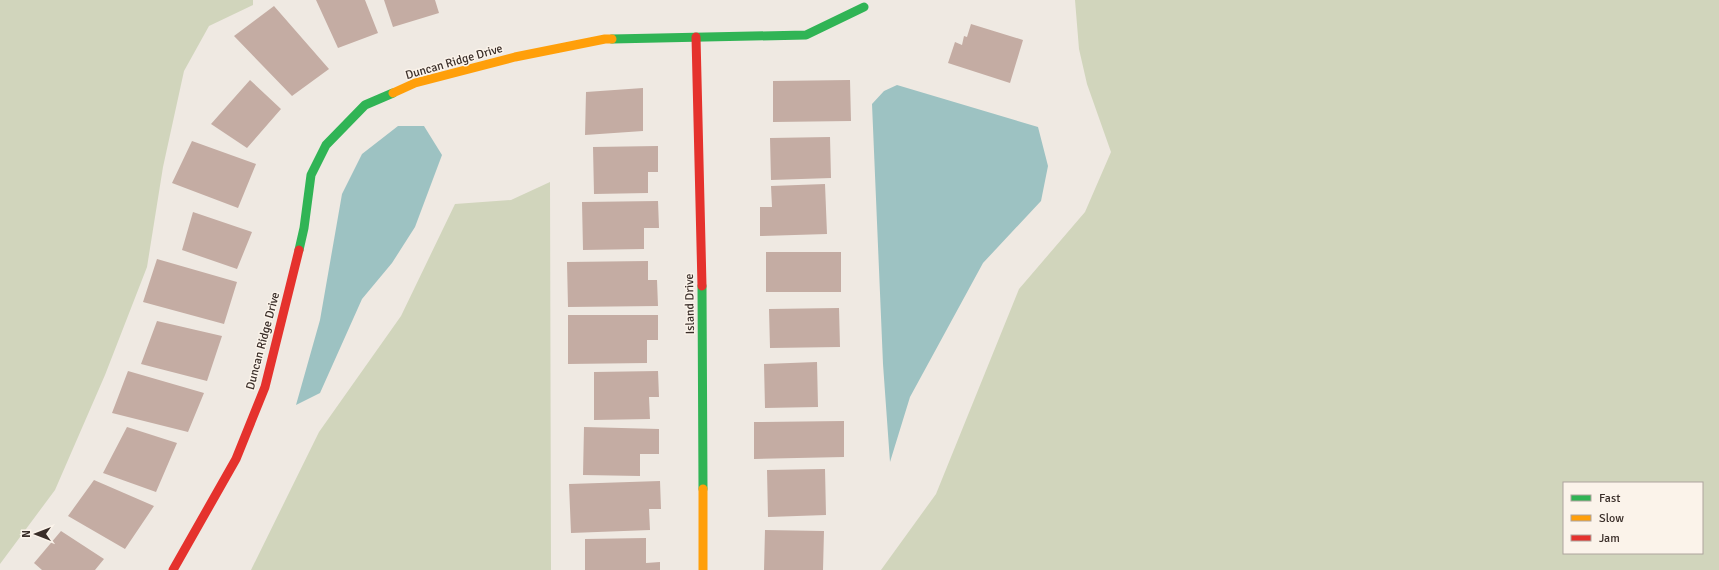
<svg xmlns="http://www.w3.org/2000/svg" width="1719" height="570" viewBox="0 0 1719 570" font-family="Signika,sans-serif">
	<style>
		.green { fill: #d1d5bc; fill-rule: evenodd }
		.water { fill: #9dc2c2 }
		.building { fill: #c4aca3 }
		.lines { fill: none; stroke-linecap: round; stroke-linejoin: round }
		.fast { stroke: #30b455; stroke-width: 9 }
		.slow { stroke: #ff9f0a; stroke-width: 9 }
		.jam { stroke: #e5322d; stroke-width: 9 }
		.labels { text-anchor: middle; dominant-baseline: central; stroke-width: 3; stroke-linejoin: round; paint-order: stroke }
		.street-label { font-size: 12px; fill: #3a2e29; stroke: #fbf3ea }
	</style>
	<rect width="100%" height="100%" fill="#efe9e2"/>
	<path class="green" d="M 0,0 L 253,0 L 253,5 L 209,26 L 184,71 L 163,167 L 147,267 L 105,375 L 55,490 L 0,564 Z
		M 1075,0 L 1719,0 L 1719,570 L 881,570 L 936,494 L 1019,289 L 1085,212 L 1111,152 L 1087,84 L 1079,49 ZM 1564,483 L 1702,483 L 1702,553 L 1564,553 Z
		M 550,182 L 551,570 L 251,570 L 319,432 L 401,316 L 455,204 L 511,200 Z"/>
	<path class="water" d="M 897,85 L 1038,127 L 1048,166 L 1041,201 L 983,263 L 910,397 L 890,462 L 883,364 L 872,104 L 884,91 Z
		M 398,126 L 424,126 L 442,155 L 415,227 L 392,263 L 362,299 L 320,393 L 296,405 L 320,320 L 342,194 L 362,154 Z"/>
	<path class="building" d="M 316,0 L 365,0 L 378,33 L 338,48 Z
		M 384,0 L 435,0 L 439,13 L 393,27 Z
		M 274,6 L 329,69 L 292,96 L 234,36 Z
		M 971,24 L 1023,40 L 1010,83 L 948,63 L 955,42 L 962,45 L 964,36 L 967,37 Z
		M 250,80 L 281,109 L 247,148 L 211,124 Z
		M 850,80 L 851,121 L 773,122 L 773,81 Z
		M 643,88 L 643,131 L 585,135 L 586,92 Z
		M 830,137 L 831,178 L 771,180 L 770,138 Z
		M 192,141 L 256,164 L 238,208 L 172,183 Z
		M 658,146 L 658,172 L 648,172 L 648,193 L 594,194 L 593,147 Z
		M 825,184 L 827,234 L 760,236 L 760,207 L 772,207 L 771,186 Z
		M 658,201 L 659,228 L 644,228 L 644,249 L 583,250 L 582,202 Z
		M 193,212 L 252,232 L 237,269 L 182,250 Z
		M 766,252 L 841,252 L 841,292 L 766,292 Z
		M 157,259 L 237,282 L 224,324 L 143,302 Z
		M 648,261 L 648,280 L 657,280 L 658,306 L 568,307 L 567,262 Z
		M 839,308 L 840,347 L 770,348 L 769,309 Z
		M 568,315 L 658,315 L 658,340 L 647,340 L 647,363 L 568,364 Z
		M 157,321 L 222,336 L 207,381 L 141,364 Z
		M 817,362 L 818,407 L 765,408 L 764,364 Z
		M 128,371 L 204,393 L 188,432 L 112,413 Z
		M 658,371 L 659,397 L 649,397 L 650,419 L 594,420 L 594,372 Z
		M 844,421 L 844,457 L 754,459 L 754,422 Z
		M 127,427 L 177,443 L 156,492 L 103,473 Z
		M 584,427 L 659,429 L 659,454 L 640,454 L 640,476 L 583,475 Z
		M 825,469 L 826,515 L 768,517 L 767,470 Z
		M 94,480 L 154,506 L 125,549 L 68,516 Z
		M 660,481 L 661,509 L 649,509 L 650,530 L 571,533 L 569,484 Z
		M 765,530 L 824,531 L 823,570 L 764,570 Z
		M 61,531 L 104,559 L 95,570 L 42,570 L 34,563 Z
		M 646,538 L 646,563 L 660,562 L 660,570 L 585,570 L 585,539 Z"/>
	<g class="lines">
		<path class="fast" d="M 612,39 L 806,35 L 864,7
			M 299,250 L 304,228 L 311,175 L 326,145 L 365,105 L 393,93
			M 702,286 L 703,489"/>
		<path class="slow" d="M 393,93 L 415,83 L 515,57 L 605,39 L 612,39
			M 703,489 L 703,570"/>
		<path class="jam" d="M 696,37 L 702,286
			M 173,570 L 236,459 L 265,387 L 299,250"/>
	</g>
	<g class="labels">
		<g class="street-label">
			<text transform="translate(454 62) rotate(-16)">Duncan Ridge Drive</text>
			<text transform="translate(690 304) rotate(-91)">Island Drive</text>
			<text transform="translate(263 341) rotate(-75)">Duncan Ridge Drive</text>
		</g>
	</g>
	<rect x="1563" y="482" width="140" height="72" fill="#fbf3ea" stroke="#aea49d"/>
	<rect x="1571" y="495" width="20" height="6" fill="#30b455" stroke="#aea49d"/>
	<text x="1599" y="502" font-size="12" fill="#3a2e29">Fast</text>
	<rect x="1571" y="515" width="20" height="6" fill="#ff9f0a" stroke="#aea49d"/>
	<text x="1599" y="522" font-size="12" fill="#3a2e29">Slow</text>
	<rect x="1571" y="535" width="20" height="6" fill="#e5322d" stroke="#aea49d"/>
	<text x="1599" y="542" font-size="12" fill="#3a2e29">Jam</text>
	<g transform="translate(36 534) rotate(270)" stroke="#fbf3ea" stroke-width="3" paint-order="stroke">
	<path d="M0-3L7 15L0 10L-7 15Z" fill="#3a2e29"/>
	<text y="-6" font-size="11" font-weight="bold" text-anchor="middle" fill="#3a2e29">N</text>
	</g>
</svg>
